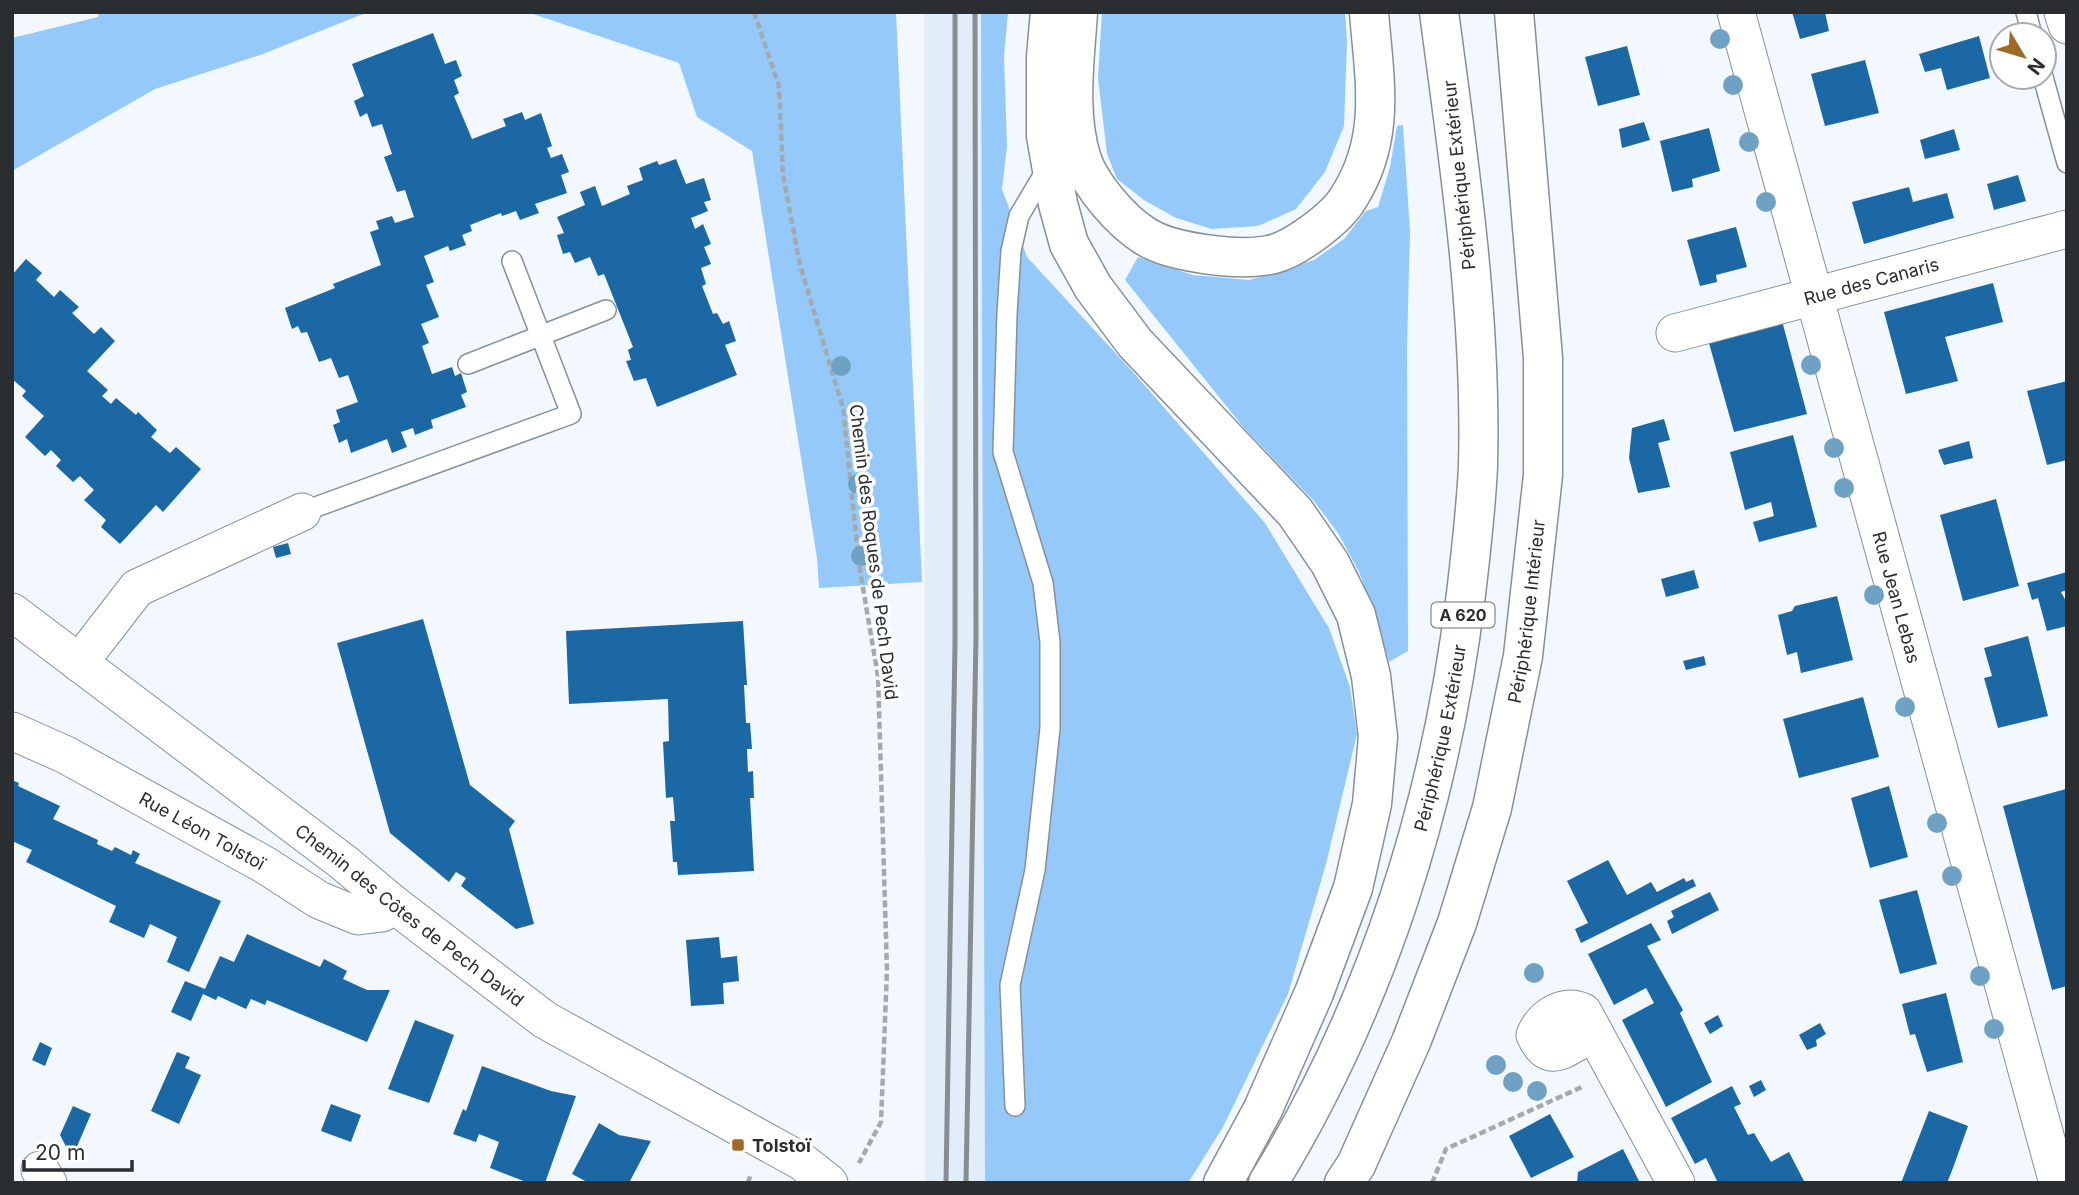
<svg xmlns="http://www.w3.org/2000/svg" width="2079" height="1195" viewBox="0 0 2079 1195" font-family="Inter,sans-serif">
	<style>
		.built { fill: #e1edf9 }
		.green { fill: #95c9fa }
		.building { fill: #1c68a4 }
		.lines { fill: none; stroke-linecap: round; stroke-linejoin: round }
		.lane-casing { stroke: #879098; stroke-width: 22 }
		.street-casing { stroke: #879098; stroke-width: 39 }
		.highway-casing { stroke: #879098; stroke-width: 41 }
		.path { stroke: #a3a9ad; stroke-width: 4.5; stroke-dasharray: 7 3.5; stroke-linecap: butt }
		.lane { stroke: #fff; stroke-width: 19 }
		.street { stroke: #fff; stroke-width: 37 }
		.highway { stroke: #fff; stroke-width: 38 }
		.rail { stroke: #888d90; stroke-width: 5 }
		.tree { fill: #6fa1c4 }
		.poi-dot { fill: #a06924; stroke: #fff; stroke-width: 2.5 }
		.labels { text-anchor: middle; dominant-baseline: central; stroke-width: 7; stroke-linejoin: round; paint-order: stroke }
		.shield { fill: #fff; stroke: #6a6d6f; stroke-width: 2 }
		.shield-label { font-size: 16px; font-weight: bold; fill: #2a2e31 }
		.street-label { font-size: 18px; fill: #2a2e31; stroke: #fff }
		.poi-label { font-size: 18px; font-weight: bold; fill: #2a2e31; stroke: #fff; text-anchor: start }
	</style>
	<rect width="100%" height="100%" fill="#f2f8fd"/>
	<path class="built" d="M 924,12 L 982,12 L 985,1183 L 925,1183 Z"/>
	<path class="green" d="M 99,12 L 368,12 L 263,54 L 155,89 L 12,171 L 12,38 L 98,17 Z
		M 527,12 L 896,12 L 922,582 L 819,588 L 817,558 L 752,151 L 697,117 L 679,63 Z
		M 981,12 L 1008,12 L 1004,56 L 1007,146 L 1002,189 L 1027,257 L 1133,372 L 1265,523 L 1329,628 L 1350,687 L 1357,734 L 1326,864 L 1288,994 L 1223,1127 L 1188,1183 L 985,1183 Z
		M 1102,12 L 1345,12 L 1347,42 L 1344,126 L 1325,172 L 1296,209 L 1258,226 L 1212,229 L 1176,218 L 1144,200 L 1117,179 L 1107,154 L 1098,78 Z
		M 1403,125 L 1410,232 L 1407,346 L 1408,651 L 1389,662 L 1375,613 L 1359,572 L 1338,533 L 1313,500 L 1244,428 L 1125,280 L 1138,257 L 1193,275 L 1249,280 L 1314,260 L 1344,239 L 1366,211 L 1378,207 L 1390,167 L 1397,126 Z"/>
	<path class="building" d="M 1792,12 L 1825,12 L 1829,31 L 1800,39 Z
		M 433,33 L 445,64 L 456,60 L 462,76 L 454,80 L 459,93 L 454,96 L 472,139 L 506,126 L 503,119 L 522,112 L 525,120 L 541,113 L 552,146 L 547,148 L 551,158 L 562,154 L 569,172 L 561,175 L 567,193 L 535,204 L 539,213 L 520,220 L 516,211 L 502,216 L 501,213 L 470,225 L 472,231 L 462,235 L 466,245 L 450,251 L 448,246 L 424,256 L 434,282 L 426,285 L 439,317 L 421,324 L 429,343 L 422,346 L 432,374 L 452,367 L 455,376 L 461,373 L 467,392 L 461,395 L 466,407 L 431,420 L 433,428 L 415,435 L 413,428 L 401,432 L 407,447 L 392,453 L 387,439 L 351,453 L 347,439 L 339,443 L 333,425 L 340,422 L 336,410 L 358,402 L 348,375 L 339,378 L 331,358 L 319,362 L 307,332 L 301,333 L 298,326 L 292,329 L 285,308 L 335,288 L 333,284 L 381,265 L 370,232 L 379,229 L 376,221 L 392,216 L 395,223 L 414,217 L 405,190 L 397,192 L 384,157 L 392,154 L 382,124 L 372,127 L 367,113 L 360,117 L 354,101 L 364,96 L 352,64 Z
		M 1979,36 L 1990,78 L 1947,90 L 1941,68 L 1925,72 L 1919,54 Z
		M 1627,46 L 1640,95 L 1598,106 L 1585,57 Z
		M 1865,60 L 1879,113 L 1825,126 L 1811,74 Z
		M 1644,122 L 1650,140 L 1622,148 L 1619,129 Z
		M 1709,128 L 1720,171 L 1692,179 L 1693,187 L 1672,192 L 1660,141 Z
		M 1954,129 L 1960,150 L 1925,159 L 1920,140 Z
		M 676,159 L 686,184 L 704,178 L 711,200 L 704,202 L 708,211 L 691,218 L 695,229 L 703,224 L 711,244 L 704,247 L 711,264 L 701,268 L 706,284 L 702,286 L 713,314 L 717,313 L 723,324 L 729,321 L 736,341 L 725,345 L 737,375 L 657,407 L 646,378 L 634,381 L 626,361 L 631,360 L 628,350 L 633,347 L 604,274 L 598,276 L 590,257 L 575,263 L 570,252 L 563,254 L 557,235 L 564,233 L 557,217 L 585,205 L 580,192 L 595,186 L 602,206 L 630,194 L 627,186 L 643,180 L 639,168 L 657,161 L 659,165 Z
		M 2018,175 L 2026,201 L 1994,210 L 1987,184 Z
		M 1909,187 L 1913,202 L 1947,193 L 1954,218 L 1864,244 L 1852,202 Z
		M 1736,227 L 1747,267 L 1716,275 L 1717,282 L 1700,286 L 1687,240 Z
		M 26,259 L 42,273 L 36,280 L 54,297 L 60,290 L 79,307 L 72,313 L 94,334 L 101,327 L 115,341 L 87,371 L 108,390 L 102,396 L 111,404 L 116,398 L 136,415 L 138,412 L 157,430 L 151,437 L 170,453 L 176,447 L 201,469 L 163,512 L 156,505 L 120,544 L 101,527 L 106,520 L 84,500 L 94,490 L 80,476 L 73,482 L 56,466 L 61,460 L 51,450 L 45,456 L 25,437 L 44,416 L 22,396 L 26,391 L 12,379 L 12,275 Z
		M 1993,283 L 2003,322 L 1945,337 L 1958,381 L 1906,394 L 1884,312 Z
		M 1781,317 L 1807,414 L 1734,432 L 1707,336 Z
		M 2067,381 L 2067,460 L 2047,465 L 2027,391 Z
		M 1664,419 L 1670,440 L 1658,443 L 1670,487 L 1638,493 L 1629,458 L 1632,428 Z
		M 1793,435 L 1817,527 L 1759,542 L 1753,522 L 1774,516 L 1771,502 L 1745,510 L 1730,452 Z
		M 1969,441 L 1973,458 L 1944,465 L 1938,450 Z
		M 1996,499 L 2019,586 L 1963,601 L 1940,515 Z
		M 288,543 L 291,554 L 276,558 L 273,547 Z
		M 1694,570 L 1699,588 L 1666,597 L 1661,579 Z
		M 2067,572 L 2067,590 L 2061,592 L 2067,603 L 2067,626 L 2047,631 L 2038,598 L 2032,600 L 2027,583 Z
		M 1837,596 L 1853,660 L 1801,673 L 1797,652 L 1787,655 L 1778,615 L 1792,611 L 1795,606 Z
		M 423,619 L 470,785 L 515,821 L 509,829 L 534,924 L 516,929 L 461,886 L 466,878 L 456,872 L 449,882 L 390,833 L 337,643 Z
		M 743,621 L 747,685 L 744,685 L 746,723 L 750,723 L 752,749 L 747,749 L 748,772 L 753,771 L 754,798 L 750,798 L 754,871 L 678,875 L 677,862 L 673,862 L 670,821 L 675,821 L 673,797 L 666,798 L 663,742 L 669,741 L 668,699 L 569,704 L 566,631 Z
		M 2028,636 L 2048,716 L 1998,728 L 1984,678 L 1992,676 L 1984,648 Z
		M 1704,656 L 1706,665 L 1686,670 L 1683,661 Z
		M 1863,697 L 1879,757 L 1799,778 L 1783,719 Z
		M 12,780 L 19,783 L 18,786 L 60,806 L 53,819 L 98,840 L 97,844 L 112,851 L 115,847 L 131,855 L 133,850 L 140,854 L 135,863 L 221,901 L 189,972 L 167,962 L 177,937 L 150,924 L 144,938 L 109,922 L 116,906 L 26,862 L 32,850 L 12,841 Z
		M 1889,786 L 1908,857 L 1870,868 L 1851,798 Z
		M 2066,789 L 2067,986 L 2052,990 L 2003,806 Z
		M 1608,860 L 1627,895 L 1651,882 L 1657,892 L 1684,878 L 1686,882 L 1693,879 L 1696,886 L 1581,943 L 1575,929 L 1588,923 L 1567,881 Z
		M 1917,890 L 1937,964 L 1900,974 L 1879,900 Z
		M 1710,892 L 1719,910 L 1672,934 L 1667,921 L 1674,917 L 1671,911 Z
		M 1651,923 L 1661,940 L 1647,946 L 1683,1010 L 1680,1013 L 1712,1082 L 1666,1107 L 1622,1020 L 1654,1003 L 1646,988 L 1614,1005 L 1588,954 Z
		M 247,934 L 320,967 L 324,959 L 347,971 L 343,979 L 367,990 L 390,990 L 367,1042 L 267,1000 L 265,1005 L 251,999 L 246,1009 L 218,996 L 216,1000 L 203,994 L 191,1021 L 171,1012 L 185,981 L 205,989 L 220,956 L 234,962 Z
		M 719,937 L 721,958 L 737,956 L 739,981 L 723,983 L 724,1004 L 691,1006 L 686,940 Z
		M 1946,993 L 1963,1062 L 1927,1072 L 1915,1034 L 1910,1035 L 1902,1004 Z
		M 1718,1015 L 1723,1026 L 1710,1034 L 1704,1023 Z
		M 415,1020 L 454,1035 L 429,1103 L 388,1089 Z
		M 1820,1023 L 1826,1034 L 1816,1040 L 1817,1046 L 1807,1050 L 1799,1035 Z
		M 40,1042 L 52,1048 L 45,1066 L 32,1060 Z
		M 177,1052 L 190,1057 L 185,1068 L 201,1075 L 179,1124 L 151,1111 Z
		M 482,1066 L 551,1091 L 576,1096 L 545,1183 L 529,1183 L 490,1168 L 499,1142 L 479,1134 L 476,1142 L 453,1134 L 463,1109 L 466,1111 Z
		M 1761,1080 L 1766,1090 L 1754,1097 L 1749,1086 Z
		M 1732,1086 L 1741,1104 L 1734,1107 L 1748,1135 L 1754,1133 L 1771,1162 L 1789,1152 L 1805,1183 L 1718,1183 L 1706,1158 L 1695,1164 L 1671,1118 Z
		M 331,1104 L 361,1115 L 351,1142 L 321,1131 Z
		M 73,1106 L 91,1114 L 72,1158 L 60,1135 Z
		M 1929,1111 L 1968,1126 L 1953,1168 L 1947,1183 L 1901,1183 Z
		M 1550,1114 L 1574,1157 L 1531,1178 L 1509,1136 Z
		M 599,1123 L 619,1135 L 651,1141 L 629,1183 L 589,1183 L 572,1174 Z
		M 1623,1149 L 1640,1183 L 1577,1183 L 1578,1172 Z"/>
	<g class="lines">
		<g class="lane-casing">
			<path id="lane" d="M 2026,12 L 2032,35
				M 2043,77 L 2067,163
				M 468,364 L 606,310
				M 302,512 L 571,414 L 512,261
				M 1015,1106 L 1010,985 L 1035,870 L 1050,728 L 1050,642 L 1043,583 L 1003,452 L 1007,314 L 1011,251 L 1019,216 L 1048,167"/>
		</g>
		<g class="street-casing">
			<g id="street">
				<path id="s1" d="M 1736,12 L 2058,1183"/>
				<path d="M 2063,12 L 2067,25"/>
				<path id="s2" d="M 1675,333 L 2067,229"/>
				<path id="s3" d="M 12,612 L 343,862 L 392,903 L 545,1020 L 801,1161 L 829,1183"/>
				<path d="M 79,663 L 137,588 L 302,512"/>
				<path id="s4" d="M 12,731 L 66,755 L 265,865 L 319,900 L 358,916 L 382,913 L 392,903"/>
				<path d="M 1598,1041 L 1586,1037 C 1563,1049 1549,1065 1535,1035 C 1543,1017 1563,1003 1583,1012 L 1676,1183"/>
				<path d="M 40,1170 L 48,1183"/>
			</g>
		</g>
		<g class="highway-casing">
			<g id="highway">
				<path d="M 1050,12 L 1046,57 L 1046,136 L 1058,204 L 1069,244 L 1093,287 L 1135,343 L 1295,512 L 1330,563 L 1356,615 L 1371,676 L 1378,737 L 1372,804 L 1353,888 L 1314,993 L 1263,1109 L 1223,1183"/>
				<path d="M 1078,12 C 1075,60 1067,113 1082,160 C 1091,186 1121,221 1145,236 C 1171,253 1239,261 1269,255 C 1293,251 1337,218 1349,197 C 1387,137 1374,78 1369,12"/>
				<path id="s5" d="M 1268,1183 C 1378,1004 1441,801 1466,594 C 1471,552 1476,509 1478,466 C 1482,314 1459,163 1439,12"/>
				<path id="s6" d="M 1344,1183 L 1356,1165 L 1411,1042 L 1457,923 L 1492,808 L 1523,656 L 1543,475 L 1543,358 L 1514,12"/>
			</g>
		</g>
		<path class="path" d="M 754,12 L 779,86 L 783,175 L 800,265 L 843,408 L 859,565 L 878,676 L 887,970 L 881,1122 L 859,1163
			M 748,1183 L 751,1173
			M 1432,1183 L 1446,1149 L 1584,1086"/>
		<use href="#lane" class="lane"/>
		<use href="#street" class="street"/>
		<use href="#highway" class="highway"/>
		<path class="rail" d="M 946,1183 L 955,644 L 955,12
			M 966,1183 L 976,637 L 975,12"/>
	</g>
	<g class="tree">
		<circle cx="1720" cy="39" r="10"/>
		<circle cx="1733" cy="85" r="10"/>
		<circle cx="1749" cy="142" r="10"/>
		<circle cx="1766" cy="202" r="10"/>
		<circle cx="1811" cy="365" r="10"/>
		<circle cx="841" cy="366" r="10"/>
		<circle cx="1834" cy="448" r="10"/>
		<circle cx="858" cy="484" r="10"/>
		<circle cx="1844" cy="488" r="10"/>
		<circle cx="861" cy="556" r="10"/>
		<circle cx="1874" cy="595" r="10"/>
		<circle cx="1905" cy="707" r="10"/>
		<circle cx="1937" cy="823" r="10"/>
		<circle cx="1952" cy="876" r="10"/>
		<circle cx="1534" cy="973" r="10"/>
		<circle cx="1980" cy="976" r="10"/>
		<circle cx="1994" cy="1029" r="10"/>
		<circle cx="1496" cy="1065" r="10"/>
		<circle cx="1513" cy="1082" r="10"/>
		<circle cx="1537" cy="1091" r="10"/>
	</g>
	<rect class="poi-dot" x="731" y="1138" width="14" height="14" rx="3.5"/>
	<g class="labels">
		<rect class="shield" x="1431.5" y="602.5" width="63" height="25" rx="5"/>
		<g class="shield-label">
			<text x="1463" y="615">A 620</text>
		</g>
		<g class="street-label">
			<text transform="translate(1459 175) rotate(-96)">Périphérique Extérieur</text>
			<text stroke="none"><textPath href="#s2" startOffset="203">Rue des Canaris</textPath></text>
			<text transform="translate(874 552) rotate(83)">Chemin des Roques de Pech David</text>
			<text stroke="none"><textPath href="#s1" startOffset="607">Rue Jean Lebas</textPath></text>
			<text stroke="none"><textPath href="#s6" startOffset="604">Périphérique Intérieur</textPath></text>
			<text stroke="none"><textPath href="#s5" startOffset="480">Périphérique Extérieur</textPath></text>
			<text stroke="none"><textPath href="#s4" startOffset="215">Rue Léon Tolstoï</textPath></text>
			<text stroke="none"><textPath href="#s3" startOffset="500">Chemin des Côtes de Pech David</textPath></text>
		</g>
		<g class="poi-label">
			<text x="752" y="1145">Tolstoï</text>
		</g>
	</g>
	<rect width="2079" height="1195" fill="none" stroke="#2a2e31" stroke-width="28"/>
	<g transform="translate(2023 56) rotate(128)"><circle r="33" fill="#ffffff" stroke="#aaabad" stroke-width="2"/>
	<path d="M0-5L12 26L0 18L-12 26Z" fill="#a06924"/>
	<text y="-10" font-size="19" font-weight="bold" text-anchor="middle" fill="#2a2e31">N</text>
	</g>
	<path d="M24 1160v10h108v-10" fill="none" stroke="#2a2e31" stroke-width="3.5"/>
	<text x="35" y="1160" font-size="21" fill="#2a2e31" stroke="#ffffff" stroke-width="5" paint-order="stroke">20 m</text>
</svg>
